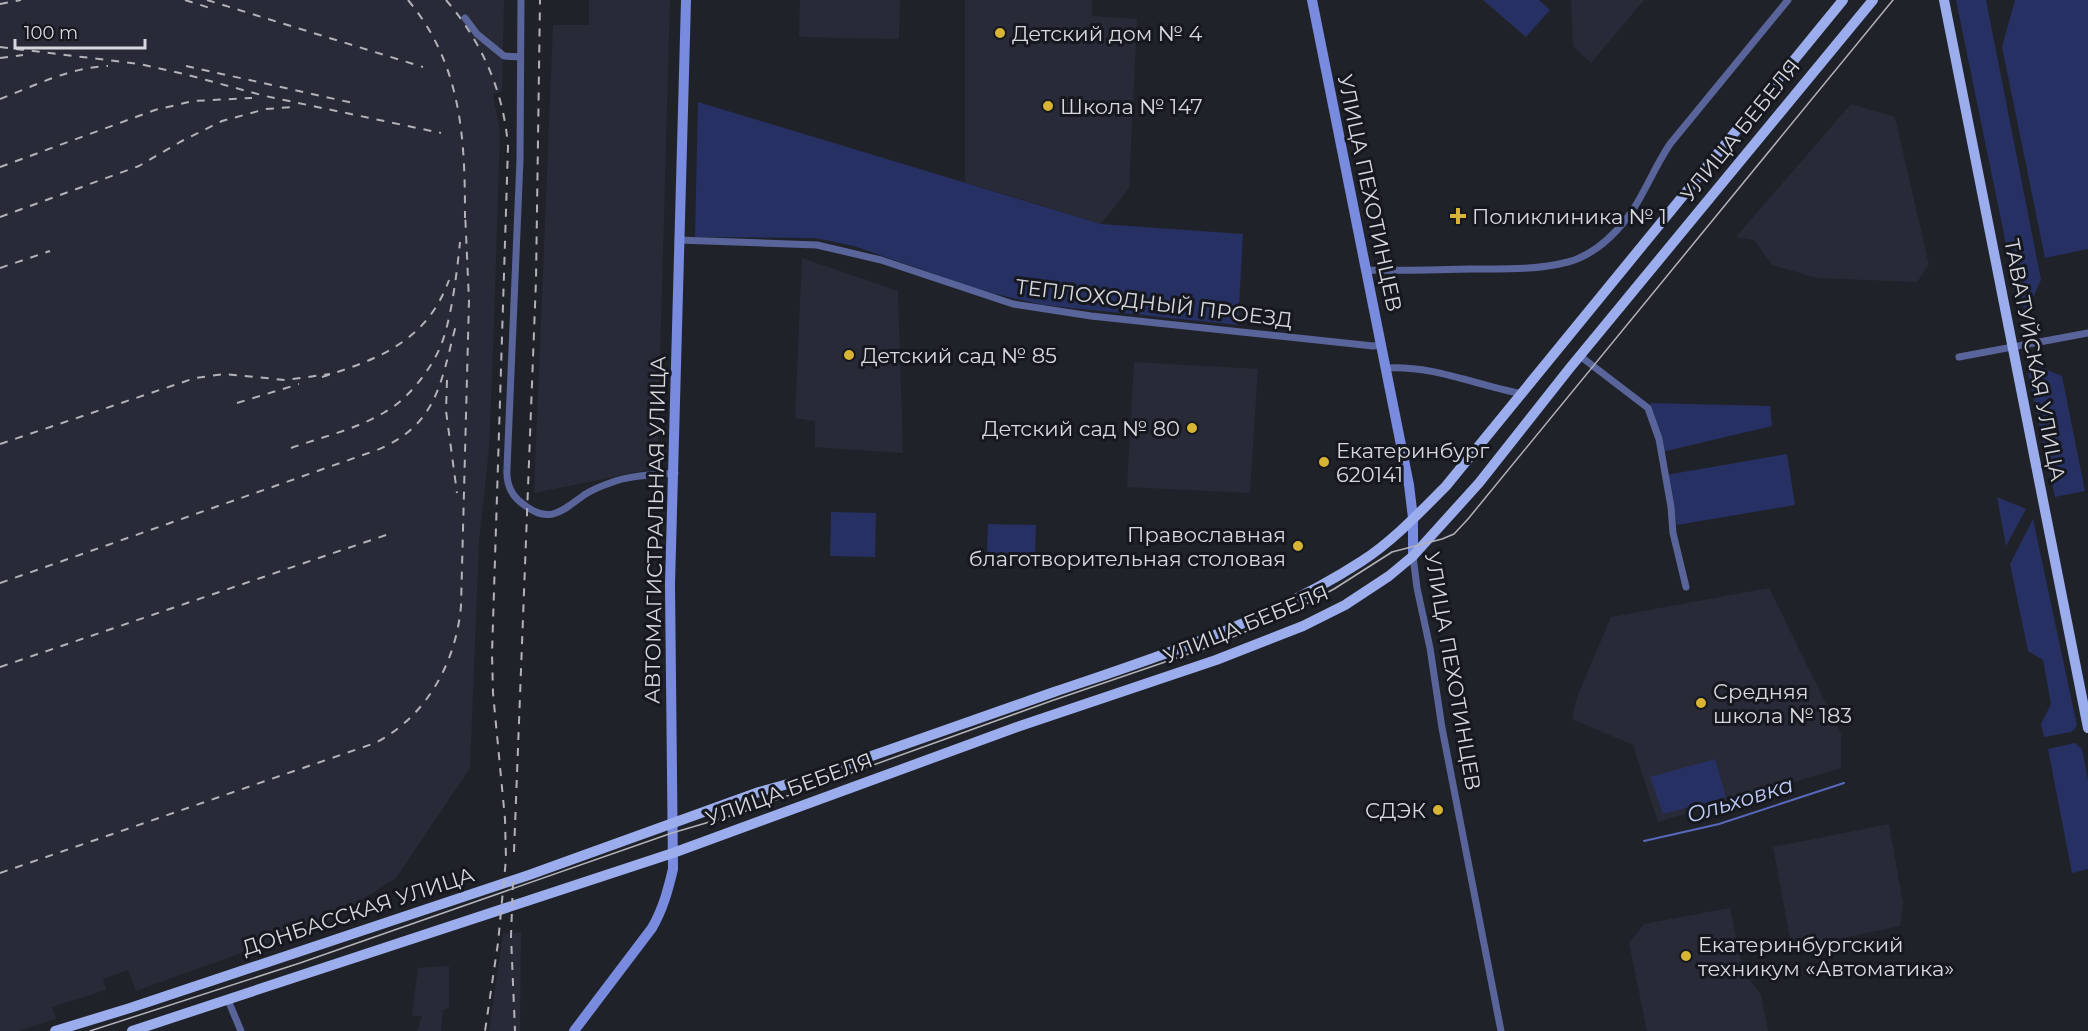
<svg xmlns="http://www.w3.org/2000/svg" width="2088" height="1031" viewBox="0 0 2088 1031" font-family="Montserrat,sans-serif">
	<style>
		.built { fill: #282b37 }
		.green { fill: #273063 }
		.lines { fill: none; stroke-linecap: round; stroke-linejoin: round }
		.stream { stroke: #5868ba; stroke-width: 2 }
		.street { stroke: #59659a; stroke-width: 7 }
		.secondary { stroke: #788bdf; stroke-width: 10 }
		.primary { stroke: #9cadee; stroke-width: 10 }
		.tram { stroke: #b2b3b8; stroke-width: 1.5 }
		.rail { stroke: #b2b3b8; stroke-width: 2; stroke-dasharray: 8 8; stroke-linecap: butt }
		.poi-dot { fill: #d7b434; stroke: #16181f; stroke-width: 2 }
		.labels { text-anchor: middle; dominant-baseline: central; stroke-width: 6; stroke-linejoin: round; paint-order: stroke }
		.poi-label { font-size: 21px; fill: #d7d8dd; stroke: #16181f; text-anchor: start }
		.street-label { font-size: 21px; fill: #d7d8dd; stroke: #16181f }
		.water-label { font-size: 22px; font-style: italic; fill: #c0ccf9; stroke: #16181f }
	</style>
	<rect width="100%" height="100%" fill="#202229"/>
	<path class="built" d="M 0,0 L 504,0 L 502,91 L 493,94 L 500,133 L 493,351 L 489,449 L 479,541 L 470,768 L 396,878 L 325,923 L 136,991 L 128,970 L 103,979 L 106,990 L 52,1007 L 56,1019 L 18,1031 L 0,1031 Z
		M 589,0 L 670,0 L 657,468 L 534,493 L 553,25 L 589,25 Z
		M 800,0 L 900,0 L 899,39 L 799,37 Z
		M 965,0 L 1092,0 L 1092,16 L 1137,19 L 1129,188 L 1101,224 L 965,182 Z
		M 1571,0 L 1644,0 L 1591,63 L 1573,46 Z
		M 1851,104 L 1895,117 L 1929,265 L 1917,282 L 1817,278 L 1772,265 L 1754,240 L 1736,237 Z
		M 802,258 L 898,291 L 903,453 L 815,447 L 815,421 L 795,418 Z
		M 1134,362 L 1258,369 L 1250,493 L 1127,487 Z
		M 1769,588 L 1841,734 L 1841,768 L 1658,822 L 1633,745 L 1572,719 L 1577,697 L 1611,617 Z
		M 1889,824 L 1903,904 L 1900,926 L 1792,949 L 1773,847 Z
		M 1730,908 L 1743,970 L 1761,995 L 1768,1031 L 1647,1031 L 1629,943 L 1644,924 Z
		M 521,932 L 520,1031 L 489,1031 L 503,934 Z
		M 449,966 L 449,1008 L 443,1010 L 441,1031 L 417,1031 L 422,1016 L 412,1016 L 418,968 Z"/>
	<path class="green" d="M 1483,0 L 1539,0 L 1550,10 L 1526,37 Z
		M 1956,0 L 1986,0 L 2041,280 L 2025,316 L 2014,249 L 2007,249 Z
		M 2015,0 L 2088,0 L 2088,249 L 2045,258 L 2002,47 Z
		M 698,102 L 1101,224 L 1243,234 L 1238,325 L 1043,305 L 983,291 L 854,246 L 815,238 L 695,237 Z
		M 2040,367 L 2062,376 L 2085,491 L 2055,497 L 2027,369 Z
		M 1650,403 L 1770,406 L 1772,426 L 1662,452 Z
		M 1787,454 L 1795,505 L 1677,525 L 1666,475 Z
		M 1997,497 L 2026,509 L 2006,546 Z
		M 831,512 L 876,513 L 875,557 L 830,556 Z
		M 2033,519 L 2077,726 L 2071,732 L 2044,737 L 2041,724 L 2051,704 L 2043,660 L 2028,651 L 2010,564 Z
		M 988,524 L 1036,525 L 1035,555 L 987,554 Z
		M 2075,743 L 2082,749 L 2088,780 L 2088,869 L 2072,873 L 2048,749 Z
		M 1715,759 L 1726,797 L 1663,814 L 1650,777 Z"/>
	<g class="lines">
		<path class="stream" d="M 1644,841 L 1719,824 L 1844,783"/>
		<path class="street" d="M 521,0 L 520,160 L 507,468 C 506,483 510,495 523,504 C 549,525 562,511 584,495 C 592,490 601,486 610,483 C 630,475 653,475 675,473
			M 465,18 L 477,34 L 504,56 L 520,57
			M 678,240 L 817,245 L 881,260 L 1013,304 L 1091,316 L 1373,346 L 1381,345
			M 1366,270 C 1401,271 1436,270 1472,269 C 1503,269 1537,270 1568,262 C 1587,257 1604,244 1617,230 C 1641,205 1651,172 1670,144 L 1788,0
			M 1580,356 L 1648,408 L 1659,439 L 1671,507 L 1673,533 L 1686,587
			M 1959,357 L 2088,333
			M 1387,368 C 1433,365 1478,386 1523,394
			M 1413,556 L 1417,588 L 1430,648 L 1442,728 L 1501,1031
			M 228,1000 L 241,1031"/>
		<path class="secondary" d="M 1312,0 L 1409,485 L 1413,518 L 1413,556
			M 574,1031 L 652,928 C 663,909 668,890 673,869 L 670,584 L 686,0"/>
		<path class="primary" d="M 1944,0 L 2088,728
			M 55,1031 L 130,1008 L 529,875 L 759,792 L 806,779 C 889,750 971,721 1054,692 C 1160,656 1268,622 1362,561 C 1393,541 1420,512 1446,486 L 1843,0
			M 132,1031 L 673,853 L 1017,727 L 1216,660 L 1303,626 L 1345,605 L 1389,576 L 1413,556 L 1479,483 L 1569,369 L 1873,0"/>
		<path class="tram" d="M 90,1031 L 300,963 L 672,833 L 740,813 L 1051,701 L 1206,648 L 1281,617 L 1334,589 L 1392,552 L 1442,539 L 1454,534 L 1468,519 L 1893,0"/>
		<path class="rail" d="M 185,0 L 213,9
			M 207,0 L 423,67
			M 408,0 C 462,65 465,138 465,218
			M 446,0 C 482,42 504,92 508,147 L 492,654 L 493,693 L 505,819 L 506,859 L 498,943 L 485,1031
			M 0,4 L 21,0
			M 0,47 L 140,64 L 188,75 L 265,96 L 441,133
			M 0,58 L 23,55
			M 186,66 L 353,103
			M 0,99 C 34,86 71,67 108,66
			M 0,167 L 155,110 L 193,101 L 252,98
			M 0,217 L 139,166 L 180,142 L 222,121 L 266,109 L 293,107
			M 0,268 L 50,251
			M 322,377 C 379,359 427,341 449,280
			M 447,380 L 446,411 L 457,493
			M 237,403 L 299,384
			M 0,444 L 195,378 L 225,374 L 285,380 L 330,374
			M 291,448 C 322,437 357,429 385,412 C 407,400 428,373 439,350 C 451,324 457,272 460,242
			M 0,583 L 377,450 C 438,425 441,381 456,325
			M 0,667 L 392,533
			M 514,852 L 536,280 L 540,0
			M 0,873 L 375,743 C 426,717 456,663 461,606 L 469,301 L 465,211
			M 513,882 L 511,936 L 515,1031"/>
	</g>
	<g class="poi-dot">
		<circle cx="1000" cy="33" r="6"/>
		<circle cx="1048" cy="106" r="6"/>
		<path d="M1455 207h6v6h6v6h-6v6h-6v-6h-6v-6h6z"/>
		<circle cx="849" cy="355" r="6"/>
		<circle cx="1192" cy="428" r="6"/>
		<circle cx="1324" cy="462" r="6"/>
		<circle cx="1298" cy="546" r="6"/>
		<circle cx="1701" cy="703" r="6"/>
		<circle cx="1438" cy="810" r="6"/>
		<circle cx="1686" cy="956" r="6"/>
	</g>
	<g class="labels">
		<g class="poi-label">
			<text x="1012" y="33">Детский дом № 4</text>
			<text x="1060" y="106">Школа № 147</text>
			<text x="1472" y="216">Поликлиника № 1</text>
			<text x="861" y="355">Детский сад № 85</text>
			<text x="1180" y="428" text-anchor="end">Детский сад № 80</text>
			<text x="1336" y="450">Екатеринбург<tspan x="1336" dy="24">620141</tspan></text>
			<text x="1286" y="534" text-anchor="end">Православная<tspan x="1286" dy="24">благотворительная столовая</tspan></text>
			<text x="1713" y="691">Средняя<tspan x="1713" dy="24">школа № 183</tspan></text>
			<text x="1426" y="810" text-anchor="end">СДЭК</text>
			<text x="1698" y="944">Екатеринбургский<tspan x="1698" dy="24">техникум «Автоматика»</tspan></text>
		</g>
		<g class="street-label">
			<text transform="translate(1740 130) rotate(-51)">УЛИЦА БЕБЕЛЯ</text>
			<text transform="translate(1370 193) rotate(78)">УЛИЦА ПЕХОТИНЦЕВ</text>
			<text transform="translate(1154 303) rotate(7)">ТЕПЛОХОДНЫЙ ПРОЕЗД</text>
			<text transform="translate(2035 360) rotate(79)">ТАВАТУЙСКАЯ УЛИЦА</text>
			<text transform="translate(655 530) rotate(-89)">АВТОМАГИСТРАЛЬНАЯ УЛИЦА</text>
			<text transform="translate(1246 624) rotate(-22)">УЛИЦА БЕБЕЛЯ</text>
			<text transform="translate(1453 671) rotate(80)">УЛИЦА ПЕХОТИНЦЕВ</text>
			<text transform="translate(789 789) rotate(-20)">УЛИЦА БЕБЕЛЯ</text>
			<text transform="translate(358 911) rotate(-18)">ДОНБАССКАЯ УЛИЦА</text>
		</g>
		<g class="water-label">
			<text transform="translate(1740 800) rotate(-17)">Ольховка</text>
		</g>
	</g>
	<path d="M15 39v9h130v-9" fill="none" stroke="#d7d8dd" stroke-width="3"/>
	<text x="24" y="39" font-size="18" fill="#d7d8dd" stroke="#16181f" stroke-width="4.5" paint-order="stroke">100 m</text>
</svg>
